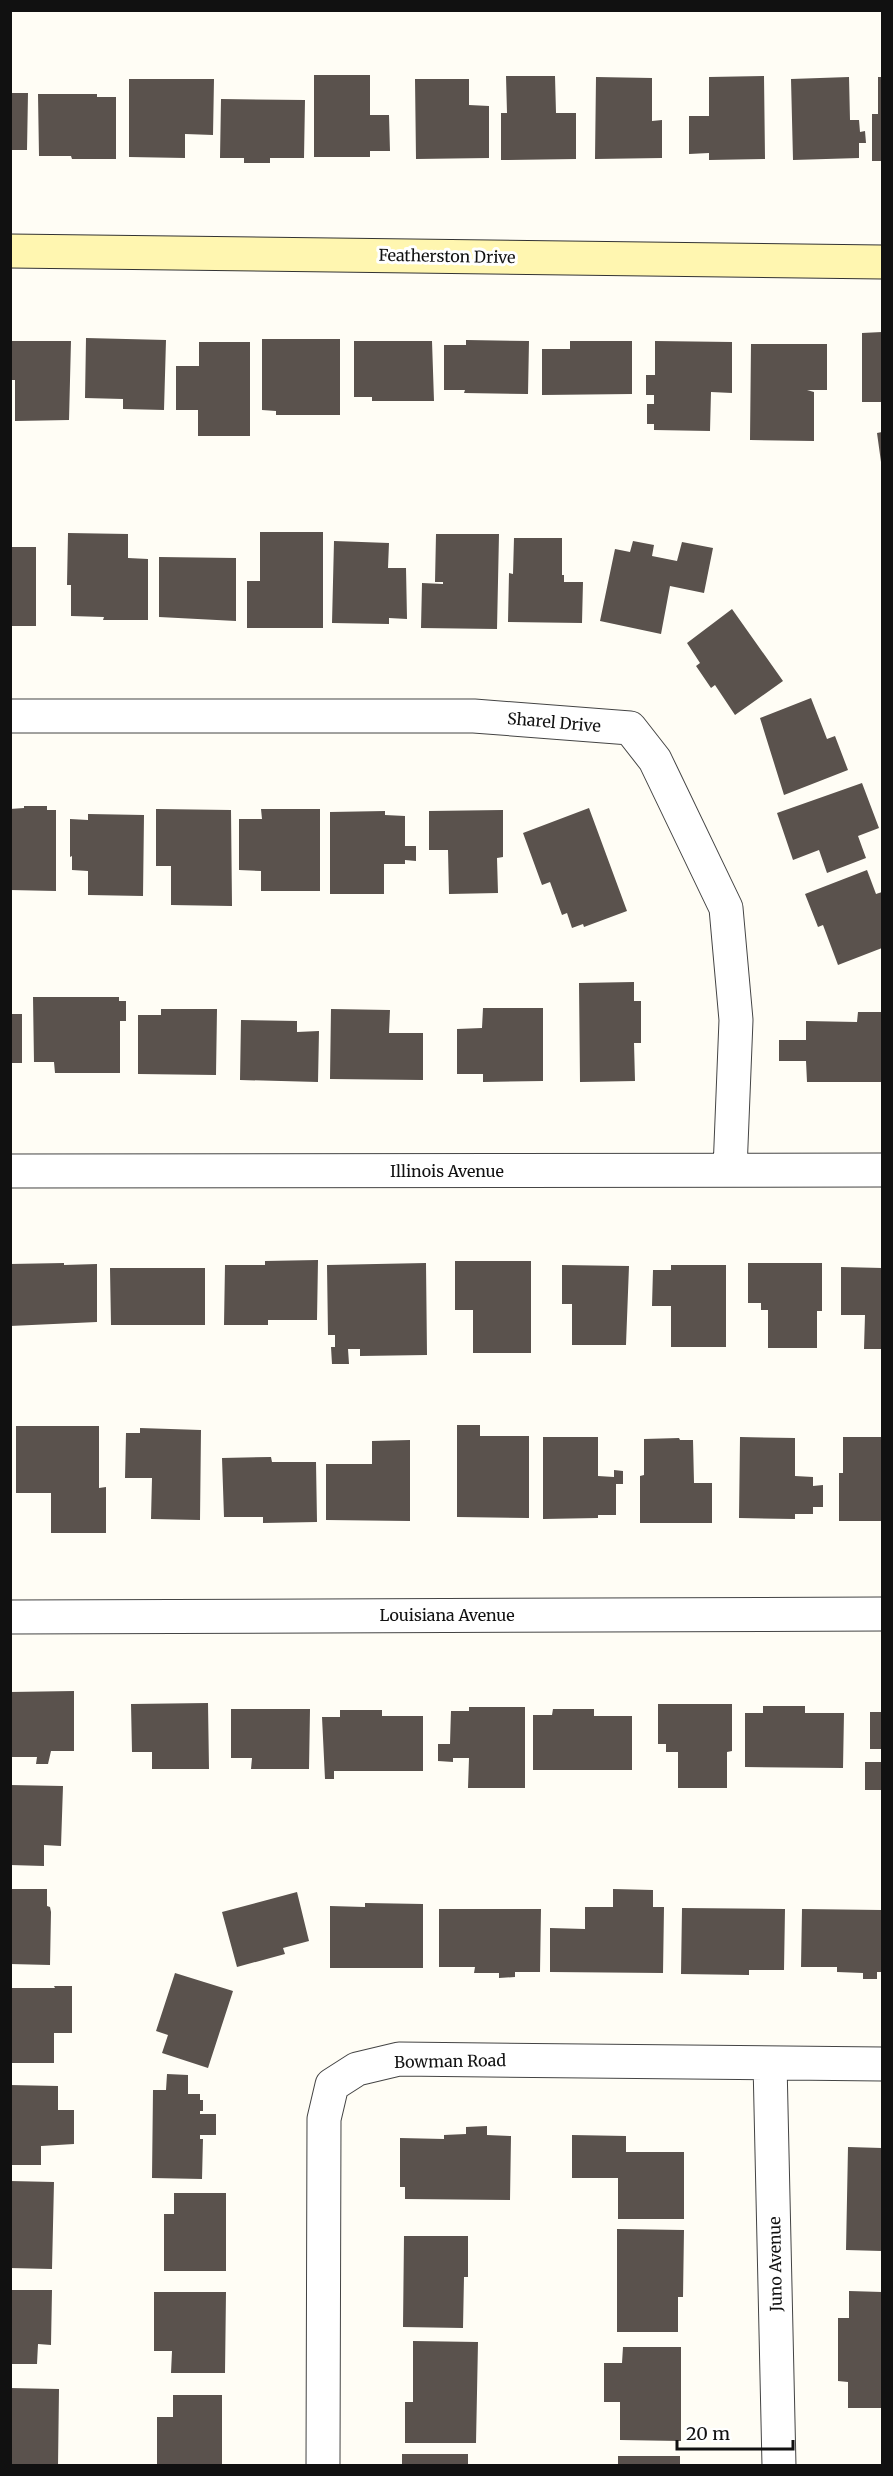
<svg xmlns="http://www.w3.org/2000/svg" width="893" height="2476" viewBox="0 0 893 2476" font-family="Merriweather,serif">
	<style>
		.building { fill: #5a524d }
		.lines { fill: none; stroke-linecap: round; stroke-linejoin: round }
		.street-casing { stroke: #444; stroke-width: 35 }
		.secondary-casing { stroke: #333; stroke-width: 35 }
		.street { stroke: #fff; stroke-width: 33 }
		.secondary { stroke: #fff6b0; stroke-width: 33 }
		.labels { text-anchor: middle; dominant-baseline: central; stroke-width: 6; stroke-linejoin: round; paint-order: stroke }
		.street-label { font-size: 16px; fill: #111; stroke: #fff }
	</style>
	<rect width="100%" height="100%" fill="#fffdf5"/>
	<path class="building" d="M 314,75 L 370,75 L 370,115 L 389,115 L 390,151 L 370,151 L 370,157 L 314,157 Z
		M 506,76 L 555,76 L 556,113 L 576,113 L 576,159 L 501,160 L 501,113 L 507,113 Z
		M 764,76 L 765,159 L 709,160 L 709,153 L 689,154 L 689,116 L 709,116 L 709,77 Z
		M 596,77 L 652,78 L 652,121 L 662,120 L 662,158 L 595,159 Z
		M 849,77 L 850,120 L 859,120 L 860,132 L 865,131 L 866,143 L 859,143 L 859,158 L 793,160 L 791,79 Z
		M 878,77 L 882,77 L 882,161 L 872,161 L 872,114 L 878,114 Z
		M 129,79 L 214,79 L 213,135 L 185,134 L 185,158 L 129,157 Z
		M 415,79 L 469,79 L 469,105 L 489,106 L 489,158 L 416,159 Z
		M 10,93 L 28,93 L 27,150 L 10,150 Z
		M 38,94 L 97,94 L 97,97 L 116,97 L 116,159 L 72,159 L 71,156 L 39,156 Z
		M 221,99 L 305,100 L 304,158 L 270,158 L 270,163 L 244,163 L 244,158 L 220,158 Z
		M 882,332 L 882,402 L 862,402 L 862,333 Z
		M 86,338 L 166,340 L 164,410 L 123,409 L 123,399 L 85,398 Z
		M 262,339 L 340,339 L 340,415 L 276,415 L 276,411 L 262,410 Z
		M 466,340 L 529,341 L 528,394 L 464,393 L 465,390 L 444,390 L 444,345 L 466,345 Z
		M 10,341 L 71,341 L 69,420 L 15,421 L 15,380 L 10,380 Z
		M 354,341 L 432,341 L 434,401 L 372,401 L 372,397 L 354,397 Z
		M 570,341 L 632,341 L 632,394 L 542,395 L 542,349 L 570,349 Z
		M 655,341 L 732,342 L 732,393 L 711,392 L 710,431 L 654,430 L 654,424 L 647,424 L 647,404 L 654,404 L 654,395 L 646,395 L 646,375 L 655,375 Z
		M 199,342 L 250,342 L 250,436 L 198,436 L 198,410 L 176,410 L 176,366 L 199,366 Z
		M 751,344 L 827,344 L 827,390 L 807,390 L 814,392 L 814,441 L 750,440 Z
		M 882,432 L 882,462 L 881,462 L 877,433 Z
		M 260,532 L 323,532 L 323,628 L 247,628 L 247,581 L 260,581 Z
		M 68,533 L 128,534 L 128,558 L 148,559 L 148,620 L 103,620 L 104,617 L 71,616 L 71,585 L 67,585 Z
		M 436,534 L 499,534 L 497,629 L 421,628 L 422,583 L 443,584 L 443,582 L 435,582 Z
		M 514,538 L 562,538 L 562,575 L 564,575 L 564,582 L 583,582 L 582,623 L 508,622 L 509,573 L 513,574 Z
		M 334,541 L 389,543 L 388,568 L 406,568 L 407,619 L 389,618 L 389,624 L 332,623 Z
		M 633,541 L 654,545 L 652,556 L 677,561 L 682,542 L 713,548 L 704,593 L 670,586 L 661,634 L 600,621 L 615,549 L 630,552 Z
		M 10,547 L 36,547 L 36,626 L 10,626 Z
		M 159,557 L 236,558 L 236,621 L 159,617 Z
		M 732,609 L 783,681 L 735,715 L 715,685 L 711,688 L 696,666 L 700,663 L 687,643 Z
		M 811,698 L 827,739 L 835,736 L 848,770 L 784,795 L 760,718 Z
		M 862,783 L 879,828 L 858,836 L 866,858 L 827,873 L 819,850 L 793,860 L 777,813 Z
		M 24,806 L 47,806 L 47,810 L 56,810 L 56,891 L 10,890 L 10,809 L 24,808 Z
		M 589,808 L 627,911 L 584,927 L 583,924 L 572,928 L 567,913 L 562,915 L 550,882 L 542,885 L 523,833 Z
		M 156,809 L 231,810 L 232,906 L 171,905 L 171,866 L 156,866 Z
		M 261,809 L 320,809 L 320,891 L 261,891 L 261,871 L 239,870 L 239,819 L 262,819 Z
		M 503,810 L 503,857 L 497,858 L 498,893 L 449,894 L 448,850 L 429,850 L 429,811 Z
		M 385,811 L 385,815 L 405,816 L 405,846 L 416,846 L 416,861 L 405,860 L 405,864 L 384,864 L 384,894 L 330,894 L 330,812 Z
		M 88,814 L 144,815 L 143,896 L 88,895 L 88,871 L 72,870 L 72,856 L 70,857 L 70,819 L 88,820 Z
		M 867,870 L 876,894 L 882,892 L 882,948 L 838,965 L 823,925 L 818,927 L 805,894 Z
		M 634,982 L 634,1001 L 641,1001 L 641,1043 L 634,1043 L 635,1081 L 580,1082 L 579,983 Z
		M 33,997 L 119,997 L 119,1001 L 126,1001 L 126,1021 L 120,1021 L 120,1073 L 55,1073 L 54,1062 L 34,1062 Z
		M 483,1008 L 543,1008 L 543,1081 L 483,1082 L 483,1074 L 457,1074 L 457,1029 L 482,1028 Z
		M 161,1009 L 217,1009 L 216,1075 L 138,1074 L 138,1015 L 161,1015 Z
		M 331,1009 L 390,1010 L 389,1033 L 423,1033 L 423,1080 L 330,1079 Z
		M 858,1012 L 882,1012 L 882,1082 L 807,1082 L 806,1061 L 779,1061 L 779,1040 L 806,1040 L 806,1021 L 857,1022 Z
		M 10,1014 L 22,1014 L 22,1063 L 10,1063 Z
		M 241,1020 L 297,1021 L 297,1032 L 319,1031 L 318,1082 L 240,1080 Z
		M 318,1260 L 317,1320 L 268,1320 L 268,1325 L 224,1325 L 225,1265 L 265,1265 L 265,1261 Z
		M 455,1261 L 531,1261 L 531,1353 L 473,1353 L 473,1310 L 455,1310 Z
		M 64,1263 L 64,1265 L 97,1264 L 97,1322 L 10,1326 L 10,1264 Z
		M 426,1263 L 427,1355 L 360,1356 L 360,1349 L 348,1349 L 349,1364 L 332,1364 L 331,1347 L 335,1347 L 335,1335 L 328,1335 L 327,1265 Z
		M 748,1263 L 822,1263 L 822,1311 L 817,1311 L 817,1348 L 768,1348 L 768,1310 L 761,1310 L 761,1303 L 748,1303 Z
		M 562,1265 L 629,1266 L 626,1345 L 572,1345 L 572,1304 L 562,1304 Z
		M 671,1265 L 726,1265 L 726,1347 L 671,1347 L 671,1306 L 652,1306 L 653,1270 L 671,1270 Z
		M 841,1267 L 882,1268 L 882,1349 L 864,1349 L 865,1315 L 841,1315 Z
		M 110,1268 L 205,1268 L 205,1325 L 111,1325 Z
		M 457,1425 L 480,1425 L 480,1436 L 529,1436 L 529,1518 L 457,1517 Z
		M 16,1426 L 99,1426 L 99,1488 L 106,1487 L 106,1533 L 51,1533 L 51,1493 L 16,1493 Z
		M 140,1428 L 201,1430 L 200,1520 L 151,1519 L 152,1478 L 125,1478 L 126,1433 L 140,1433 Z
		M 543,1437 L 598,1437 L 598,1476 L 614,1477 L 614,1470 L 623,1471 L 623,1484 L 616,1484 L 616,1515 L 598,1515 L 598,1518 L 543,1519 Z
		M 740,1437 L 795,1438 L 795,1476 L 813,1477 L 813,1486 L 823,1485 L 823,1507 L 813,1507 L 813,1514 L 795,1514 L 795,1519 L 739,1518 Z
		M 843,1437 L 882,1437 L 882,1521 L 839,1521 L 839,1473 L 843,1473 Z
		M 679,1438 L 680,1440 L 693,1440 L 694,1483 L 712,1483 L 712,1523 L 640,1523 L 640,1476 L 644,1475 L 644,1439 Z
		M 410,1440 L 410,1521 L 326,1520 L 326,1464 L 372,1464 L 372,1441 Z
		M 271,1457 L 272,1462 L 316,1462 L 317,1522 L 263,1523 L 263,1517 L 224,1517 L 222,1458 Z
		M 74,1691 L 74,1751 L 51,1751 L 48,1764 L 36,1764 L 37,1757 L 10,1757 L 10,1692 Z
		M 208,1703 L 209,1769 L 152,1769 L 152,1752 L 132,1752 L 131,1704 Z
		M 658,1704 L 732,1704 L 732,1751 L 727,1752 L 727,1788 L 678,1788 L 678,1752 L 666,1752 L 666,1744 L 658,1744 Z
		M 763,1706 L 805,1706 L 805,1713 L 844,1713 L 843,1768 L 745,1767 L 745,1713 L 763,1713 Z
		M 469,1707 L 525,1707 L 525,1788 L 468,1788 L 469,1758 L 453,1758 L 453,1762 L 438,1761 L 438,1744 L 450,1744 L 451,1711 L 469,1711 Z
		M 231,1709 L 310,1709 L 309,1769 L 251,1769 L 252,1758 L 231,1758 Z
		M 553,1709 L 594,1709 L 594,1716 L 632,1716 L 632,1770 L 533,1770 L 533,1715 L 552,1715 Z
		M 340,1710 L 382,1710 L 382,1716 L 423,1716 L 423,1771 L 334,1771 L 334,1779 L 325,1779 L 322,1717 L 340,1717 Z
		M 870,1712 L 882,1712 L 882,1749 L 870,1749 Z
		M 865,1762 L 882,1762 L 882,1790 L 865,1790 Z
		M 10,1785 L 63,1786 L 61,1846 L 44,1845 L 44,1866 L 10,1865 Z
		M 10,1889 L 47,1889 L 47,1906 L 50,1907 L 51,1912 L 50,1965 L 10,1964 Z
		M 613,1889 L 653,1890 L 653,1907 L 664,1907 L 663,1973 L 550,1972 L 550,1928 L 585,1929 L 585,1907 L 613,1907 Z
		M 297,1892 L 309,1941 L 283,1948 L 285,1954 L 237,1967 L 222,1912 Z
		M 365,1903 L 423,1904 L 423,1968 L 330,1968 L 330,1906 L 365,1907 Z
		M 682,1908 L 785,1909 L 784,1970 L 749,1970 L 749,1975 L 681,1974 Z
		M 439,1909 L 541,1909 L 540,1972 L 515,1972 L 515,1977 L 499,1978 L 499,1973 L 474,1973 L 475,1967 L 439,1967 Z
		M 802,1909 L 882,1910 L 882,1972 L 877,1972 L 877,1979 L 863,1979 L 863,1973 L 837,1972 L 837,1967 L 801,1967 Z
		M 175,1973 L 233,1991 L 208,2068 L 162,2053 L 168,2035 L 156,2031 Z
		M 54,1986 L 72,1986 L 72,2033 L 54,2033 L 54,2063 L 10,2063 L 10,1988 L 55,1988 Z
		M 167,2074 L 188,2075 L 188,2094 L 200,2094 L 200,2100 L 203,2100 L 203,2111 L 200,2111 L 200,2114 L 216,2114 L 216,2135 L 200,2135 L 200,2139 L 203,2139 L 202,2179 L 152,2178 L 153,2090 L 166,2090 Z
		M 10,2085 L 58,2086 L 58,2110 L 74,2110 L 74,2144 L 41,2146 L 41,2165 L 10,2165 Z
		M 487,2126 L 487,2135 L 511,2136 L 510,2200 L 405,2199 L 405,2187 L 400,2187 L 400,2138 L 444,2139 L 444,2135 L 466,2134 L 466,2127 Z
		M 572,2135 L 626,2136 L 626,2152 L 684,2152 L 684,2219 L 618,2219 L 618,2178 L 572,2178 Z
		M 848,2147 L 882,2148 L 882,2251 L 846,2250 Z
		M 10,2181 L 54,2182 L 52,2269 L 10,2268 Z
		M 174,2193 L 226,2193 L 226,2271 L 164,2271 L 164,2214 L 174,2214 Z
		M 617,2229 L 684,2230 L 683,2297 L 678,2297 L 678,2332 L 617,2332 Z
		M 404,2236 L 468,2236 L 468,2277 L 464,2277 L 463,2328 L 403,2327 Z
		M 10,2290 L 52,2290 L 51,2345 L 38,2344 L 37,2364 L 10,2364 Z
		M 849,2291 L 882,2292 L 882,2408 L 848,2408 L 848,2382 L 838,2381 L 838,2318 L 849,2318 Z
		M 154,2292 L 226,2292 L 225,2373 L 171,2373 L 172,2351 L 154,2351 Z
		M 413,2341 L 478,2342 L 476,2443 L 405,2443 L 405,2402 L 413,2402 Z
		M 623,2347 L 681,2347 L 681,2441 L 620,2440 L 620,2402 L 604,2402 L 604,2363 L 622,2363 Z
		M 10,2388 L 59,2389 L 58,2466 L 10,2466 Z
		M 173,2395 L 222,2395 L 222,2466 L 157,2466 L 157,2417 L 173,2417 Z
		M 402,2454 L 468,2454 L 468,2466 L 402,2466 Z
		M 618,2456 L 680,2456 L 680,2466 L 618,2466 Z"/>
	<g class="lines">
		<g class="street-casing">
			<path id="street" d="M 10,716 L 474,716 L 630,728 L 655,760 L 726,908 L 736,1020 L 730,1170
				M 10,1171 L 882,1170
				M 10,1617 L 882,1614
				M 770,2063 L 779,2466
				M 323,2466 L 324,2119 L 332,2085 L 357,2069 L 399,2059 L 882,2064"/>
		</g>
		<g class="secondary-casing">
			<path id="secondary" d="M 10,251 L 882,262"/>
		</g>
		<use href="#street" class="street"/>
		<use href="#secondary" class="secondary"/>
	</g>
	<g class="labels">
		<g class="street-label">
			<text transform="translate(447 256) rotate(1)">Featherston Drive</text>
			<text transform="translate(554 722) rotate(5)">Sharel Drive</text>
			<text x="447" y="1171">Illinois Avenue</text>
			<text x="447" y="1615">Louisiana Avenue</text>
			<text transform="translate(450 2061) rotate(-1)">Bowman Road</text>
			<text transform="translate(775 2264) rotate(-91)">Juno Avenue</text>
		</g>
	</g>
	<rect width="893" height="2476" fill="none" stroke="#111111" stroke-width="24"/>
	<path d="M677 2440v9h116v-9" fill="none" stroke="#111111" stroke-width="3"/>
	<text x="686" y="2440" font-size="18" fill="#111111" stroke="#ffffff" stroke-width="4.5" paint-order="stroke">20 m</text>
</svg>
